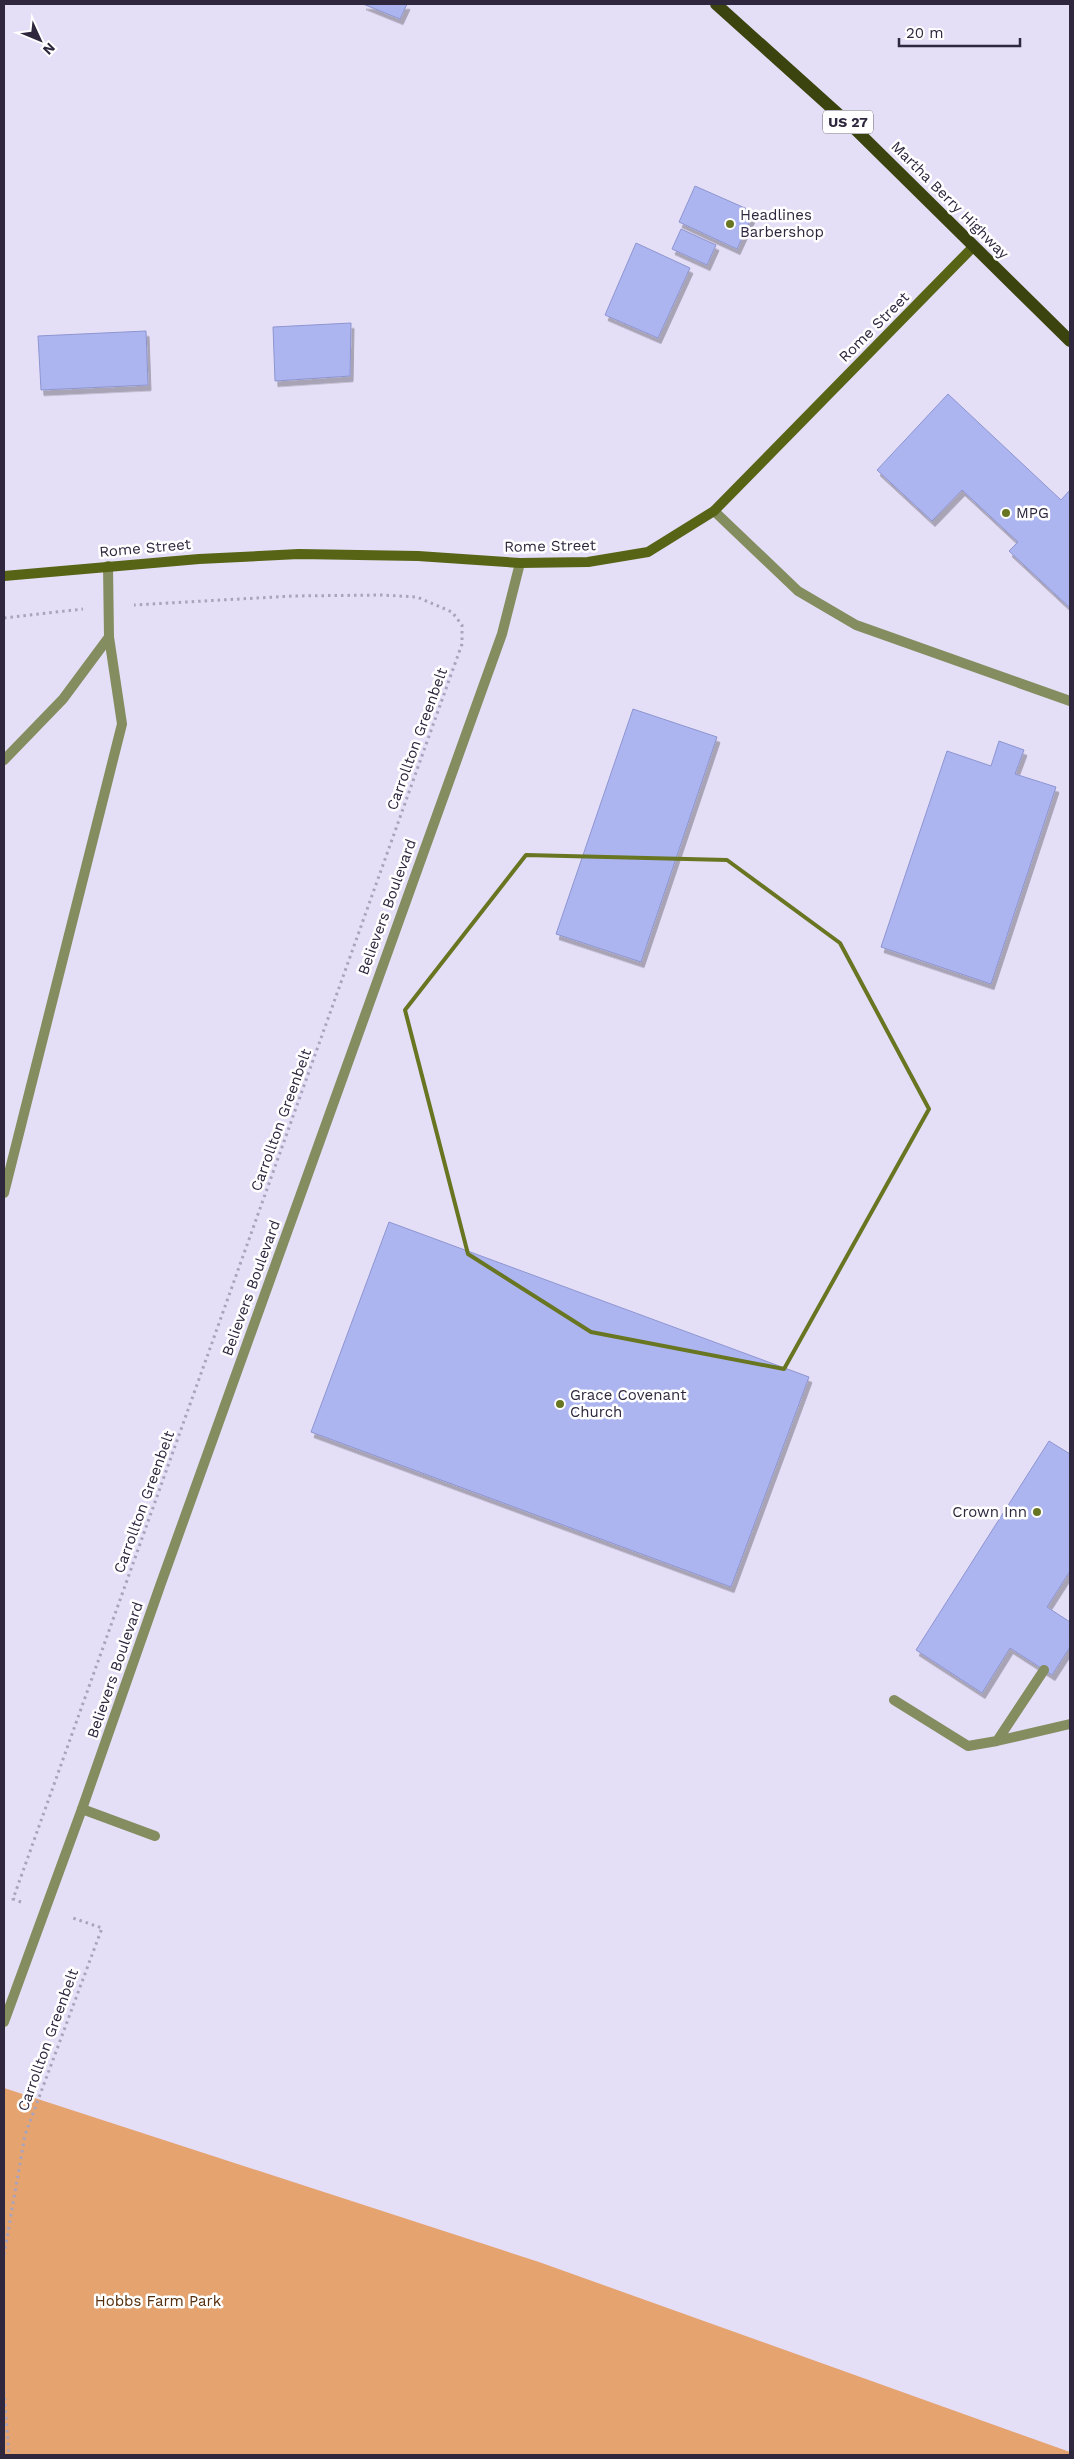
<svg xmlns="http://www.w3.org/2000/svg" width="1074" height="2459" viewBox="0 0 1074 2459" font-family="'Work Sans',sans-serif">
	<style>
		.green { fill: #e5a370 }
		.building { fill: #adb5f1; stroke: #8d95cf; filter: url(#shadow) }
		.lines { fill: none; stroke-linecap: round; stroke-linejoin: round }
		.path { stroke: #aaa3bc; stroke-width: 3; stroke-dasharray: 2.5 4; stroke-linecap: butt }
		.lane { stroke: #838d5f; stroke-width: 10 }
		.street { stroke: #838d5f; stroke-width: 10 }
		.secondary { stroke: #576315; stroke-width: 10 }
		.primary { stroke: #3b440e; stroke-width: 12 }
		.marked { fill: none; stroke: #687622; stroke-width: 4; stroke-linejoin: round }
		.poi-dot { fill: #687622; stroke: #fff; stroke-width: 2 }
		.labels { text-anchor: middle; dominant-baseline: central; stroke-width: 5; stroke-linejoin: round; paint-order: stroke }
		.shield { fill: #fff; stroke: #6d6878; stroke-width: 1 }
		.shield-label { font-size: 14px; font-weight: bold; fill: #2e273e }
		.street-label { font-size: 15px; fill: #2e273e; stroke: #fff }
		.poi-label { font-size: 15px; fill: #2e273e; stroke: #fff; text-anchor: start }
		.park-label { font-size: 15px; fill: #532d0c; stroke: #fff }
	</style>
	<defs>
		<filter id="shadow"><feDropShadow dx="3" dy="5.5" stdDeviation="0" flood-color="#0004"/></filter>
	</defs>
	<rect width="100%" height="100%" fill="#e5def7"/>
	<path class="green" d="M 4,2088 L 539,2262 L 1070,2452 L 1070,2455 L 4,2455 Z"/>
	<path class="building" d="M 363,4 L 407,4 L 400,19 Z
		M 695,186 L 754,212 L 737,249 L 679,222 Z
		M 681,229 L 716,245 L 707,265 L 672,249 Z
		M 636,243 L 690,268 L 658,338 L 605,315 Z
		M 351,323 L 350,376 L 275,381 L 273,327 Z
		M 146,331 L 148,385 L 41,390 L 38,336 Z
		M 948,394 L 1061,500 L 1070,490 L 1070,608 L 1009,551 L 1018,542 L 962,490 L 932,521 L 877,470 Z
		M 633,709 L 717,737 L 641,962 L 556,934 Z
		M 999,741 L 1024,750 L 1015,774 L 1056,787 L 991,984 L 881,947 L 947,751 L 991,766 Z
		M 389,1222 L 809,1377 L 731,1587 L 311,1432 Z
		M 1049,1441 L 1070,1454 L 1070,1571 L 1047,1607 L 1070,1622 L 1070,1647 L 1052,1675 L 1010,1648 L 982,1693 L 916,1650 Z"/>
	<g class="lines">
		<path class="path" d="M 4,618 L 83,609
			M 21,1902 L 13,1899 L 462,644 L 462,625 L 452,612 L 417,597 L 382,595 L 292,596 L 134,605
			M 4,2255 L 25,2135 L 102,1928 L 70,1917
			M 4,2391 L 9,2455"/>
		<path class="lane" d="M 714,511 L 798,591 L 856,625 L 1070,701
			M 4,760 L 63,699 L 109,637
			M 4,1193 L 122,724 L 109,637 L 108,566
			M 1044,1670 L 997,1741 L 1070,1724
			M 894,1700 L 968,1746 L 997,1741
			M 82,1809 L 155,1836"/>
		<path class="street" d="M 4,2022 L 82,1809 L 160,1586 L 502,634 L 520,563"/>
		<path class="secondary" d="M 4,576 L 199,559 L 299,554 L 418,556 L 520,563 L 588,562 L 648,552 L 714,511 L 974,246"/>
		<path class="primary" d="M 716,4 L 856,130 L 1070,341"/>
	</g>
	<path class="marked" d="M 526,855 L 727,860 L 840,943 L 929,1109 L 784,1369 L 591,1332 L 468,1254 L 405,1010 Z"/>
	<g class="poi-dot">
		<circle cx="730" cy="224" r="5"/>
		<circle cx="1006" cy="513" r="5"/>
		<circle cx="560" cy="1404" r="5"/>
		<circle cx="1037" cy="1512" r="5"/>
	</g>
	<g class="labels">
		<rect class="shield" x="823" y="110.5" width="50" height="23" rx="4"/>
		<g class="shield-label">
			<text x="848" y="122">US 27</text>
		</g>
		<g class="street-label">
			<text transform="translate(950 200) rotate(45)">Martha Berry Highway</text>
			<text transform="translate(874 327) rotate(-45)">Rome Street</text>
			<text transform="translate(550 546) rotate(-1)">Rome Street</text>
			<text transform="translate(145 548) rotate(-5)">Rome Street</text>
			<text transform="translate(417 739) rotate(-70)">Carrollton Greenbelt</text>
			<text transform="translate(387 907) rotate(-70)">Believers Boulevard</text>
			<text transform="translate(281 1120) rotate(-70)">Carrollton Greenbelt</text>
			<text transform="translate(251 1288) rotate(-70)">Believers Boulevard</text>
			<text transform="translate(144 1502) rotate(-70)">Carrollton Greenbelt</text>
			<text transform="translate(115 1670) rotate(-71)">Believers Boulevard</text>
			<text transform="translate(48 2040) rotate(-70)">Carrollton Greenbelt</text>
		</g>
		<g class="poi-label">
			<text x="740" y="215">Headlines<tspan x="740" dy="17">Barbershop</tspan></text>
			<text x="1016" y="513">MPG</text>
			<text x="570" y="1395">Grace Covenant<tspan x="570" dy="17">Church</tspan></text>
			<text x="1027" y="1512" text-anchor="end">Crown Inn</text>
		</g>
		<g class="park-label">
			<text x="158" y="2301">Hobbs Farm Park</text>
		</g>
	</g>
	<rect width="1074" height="2459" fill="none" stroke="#2e273e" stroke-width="10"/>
	<g transform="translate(40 40) rotate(134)" stroke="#ffffff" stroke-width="4" paint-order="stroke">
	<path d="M0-4L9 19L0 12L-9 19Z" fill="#2e273e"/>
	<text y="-8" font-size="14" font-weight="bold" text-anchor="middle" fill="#2e273e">N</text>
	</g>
	<path d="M899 38v8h121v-8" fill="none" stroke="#2e273e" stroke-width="2.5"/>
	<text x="906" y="38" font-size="15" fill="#2e273e" stroke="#ffffff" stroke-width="4" paint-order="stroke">20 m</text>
</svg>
